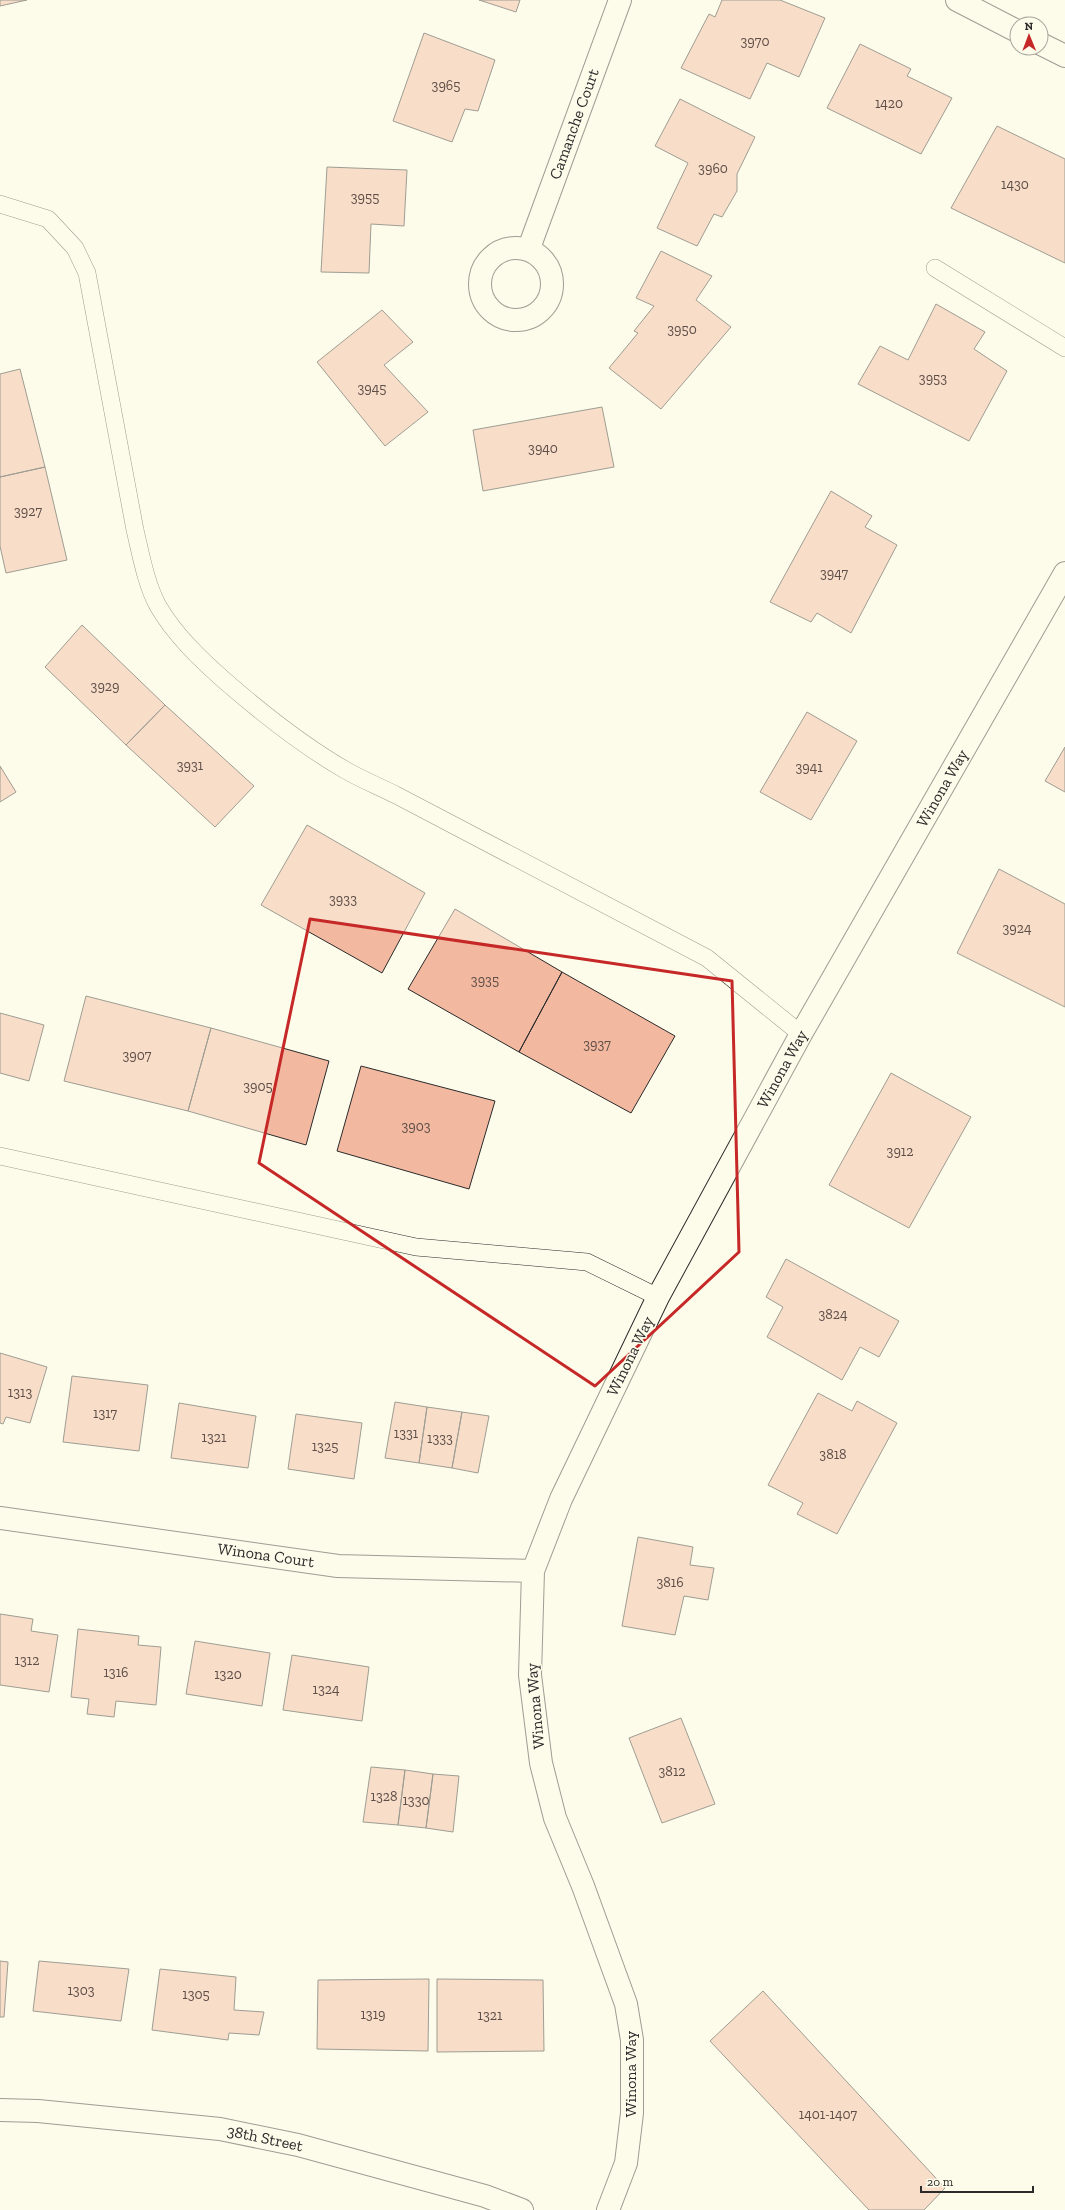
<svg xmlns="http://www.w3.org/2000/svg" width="1065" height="2210" viewBox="0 0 1065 2210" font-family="'Zilla Slab',serif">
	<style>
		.building { fill: #f2b8a0; stroke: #2b2b2b }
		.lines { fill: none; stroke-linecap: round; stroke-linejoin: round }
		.service-casing { stroke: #2b2b2b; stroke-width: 18 }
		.minor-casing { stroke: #2b2b2b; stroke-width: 24 }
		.service { stroke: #fdfbea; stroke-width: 17 }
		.minor { stroke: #fdfbea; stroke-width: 22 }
		.marked { fill: none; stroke: #c62828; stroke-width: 3; stroke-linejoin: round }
		.labels { text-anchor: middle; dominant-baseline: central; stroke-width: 3; stroke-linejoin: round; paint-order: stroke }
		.number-label { font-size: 14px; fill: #5d4e48 }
		.street-label { font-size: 16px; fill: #2b2b2b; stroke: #fdfbea }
	</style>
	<rect width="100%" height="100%" fill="#fdfbea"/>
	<path class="building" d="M 0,0 L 27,0 L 0,6 Z
		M 479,0 L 520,0 L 516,12 Z
		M 722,0 L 780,0 L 825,18 L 799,77 L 767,63 L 750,99 L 681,68 L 709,14 L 715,17 Z
		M 424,33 L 495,60 L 478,111 L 465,109 L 452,142 L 393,121 Z
		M 860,44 L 911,69 L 907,76 L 952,98 L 921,154 L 827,108 Z
		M 680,99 L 755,137 L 737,174 L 737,191 L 722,217 L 714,214 L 697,246 L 657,228 L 688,163 L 655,146 Z
		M 997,126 L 1065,159 L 1065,263 L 951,208 Z
		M 327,167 L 407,170 L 404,226 L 371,224 L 369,273 L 321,272 Z
		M 661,251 L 712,276 L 696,300 L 731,327 L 661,409 L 609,368 L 638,333 L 634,331 L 654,306 L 636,298 Z
		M 936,304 L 985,332 L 974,349 L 1007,371 L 969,441 L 858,384 L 880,346 L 908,360 Z
		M 382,310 L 413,342 L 384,365 L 428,412 L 385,446 L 317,362 Z
		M 20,369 L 45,467 L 0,477 L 0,374 Z
		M 602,407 L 614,467 L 483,491 L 473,430 Z
		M 45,467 L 67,560 L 6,573 L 0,546 L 0,477 Z
		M 831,491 L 872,516 L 865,527 L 897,545 L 851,633 L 817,613 L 811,622 L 770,602 Z
		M 82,625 L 165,705 L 126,745 L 45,667 Z
		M 165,705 L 254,786 L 215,827 L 126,745 Z
		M 807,712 L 857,741 L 811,820 L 760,792 Z
		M 1065,747 L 1065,792 L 1045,781 Z
		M 0,766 L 16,792 L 0,802 Z
		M 307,825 L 425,893 L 382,973 L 261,905 Z
		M 999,869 L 1065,904 L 1065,1007 L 957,953 Z
		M 455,909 L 562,972 L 519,1052 L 408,989 Z
		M 562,972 L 675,1036 L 631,1113 L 519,1052 Z
		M 86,996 L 211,1028 L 188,1111 L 64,1081 Z
		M 0,1013 L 44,1025 L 29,1081 L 0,1073 Z
		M 211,1028 L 329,1061 L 306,1145 L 188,1111 Z
		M 361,1066 L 495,1101 L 469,1189 L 337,1151 Z
		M 891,1073 L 971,1117 L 909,1228 L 829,1185 Z
		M 786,1259 L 899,1321 L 879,1357 L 860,1347 L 842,1380 L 767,1337 L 783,1307 L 766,1297 Z
		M 0,1353 L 47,1367 L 30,1423 L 6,1417 L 3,1424 L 0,1423 Z
		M 72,1376 L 148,1385 L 139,1451 L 63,1442 Z
		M 818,1393 L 852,1411 L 857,1401 L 897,1423 L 837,1534 L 797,1514 L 803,1503 L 768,1485 Z
		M 395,1402 L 427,1407 L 419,1463 L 385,1458 Z
		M 179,1403 L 256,1416 L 248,1468 L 171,1458 Z
		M 427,1407 L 462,1412 L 452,1468 L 419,1463 Z
		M 462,1412 L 489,1416 L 478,1473 L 452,1468 Z
		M 296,1414 L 362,1423 L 354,1479 L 288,1469 Z
		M 638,1537 L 693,1547 L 690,1565 L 714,1568 L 708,1600 L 684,1596 L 675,1635 L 622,1626 Z
		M 0,1614 L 33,1619 L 31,1631 L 58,1635 L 49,1692 L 0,1685 Z
		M 78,1629 L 139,1636 L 138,1645 L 161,1647 L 156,1705 L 116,1701 L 114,1717 L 87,1714 L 89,1699 L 71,1697 Z
		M 195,1641 L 270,1653 L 262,1706 L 186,1694 Z
		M 292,1655 L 369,1667 L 362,1721 L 283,1710 Z
		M 681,1718 L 715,1804 L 662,1823 L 629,1738 Z
		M 371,1767 L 405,1770 L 398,1825 L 363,1822 Z
		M 405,1770 L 433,1774 L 426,1828 L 398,1825 Z
		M 433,1774 L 459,1776 L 453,1832 L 426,1828 Z
		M 0,1961 L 8,1962 L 4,2017 L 0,2017 Z
		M 39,1961 L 129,1969 L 121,2021 L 33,2011 Z
		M 160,1969 L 236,1977 L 234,2010 L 264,2012 L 259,2035 L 229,2033 L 228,2040 L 152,2030 Z
		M 429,1979 L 428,2051 L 317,2049 L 318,1980 Z
		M 437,1979 L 543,1980 L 544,2051 L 437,2052 Z
		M 763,1991 L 945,2188 L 924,2210 L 869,2210 L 710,2041 Z"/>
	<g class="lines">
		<g class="service-casing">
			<path id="service" d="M 0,204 L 48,219 L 75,248 L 87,273 L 135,530 C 141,555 146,584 158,606 C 175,635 200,659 225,681 C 263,714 303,746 347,771 C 363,780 380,787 396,795 L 707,958 L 801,1034
				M 935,268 L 1065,348
				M 0,1156 L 416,1247 L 587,1262 L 658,1297"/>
		</g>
		<g class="minor-casing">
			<path id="minor" d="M 957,0 L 1017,31
				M 1041,44 L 1065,56
				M480 284a36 36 0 1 1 72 0a36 36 0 1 1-72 0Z
				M 529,248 L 620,0
				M 0,1518 L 338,1566 L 533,1571
				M 0,2110 L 38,2111 L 220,2129 L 298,2145 L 485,2196 L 522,2210
				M 608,2210 L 626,2163 L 632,2113 L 632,2040 L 626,2004 L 583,1886 L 555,1818 L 541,1763 L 530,1675 L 533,1571 L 561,1499 L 658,1297 L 801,1034 L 1065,573"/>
		</g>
		<use href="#service" class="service"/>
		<use href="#minor" class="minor"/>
	</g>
	<path d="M0 0H1065V2210H0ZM 310,919 L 732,981 L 739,1252 L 595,1386 L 259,1163 Z" fill="#fdfbea" fill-opacity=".55" fill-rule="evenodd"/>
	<path class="marked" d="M 310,919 L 732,981 L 739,1252 L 595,1386 L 259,1163 Z"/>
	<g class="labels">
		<g class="number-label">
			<text x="755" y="41">3970</text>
			<text x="446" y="85">3965</text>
			<text x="889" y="103">1420</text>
			<text x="713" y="168">3960</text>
			<text x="1015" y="184">1430</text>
			<text x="365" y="197">3955</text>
			<text x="682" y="329">3950</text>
			<text x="933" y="378">3953</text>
			<text x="372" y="388">3945</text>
			<text x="543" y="448">3940</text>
			<text x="28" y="511">3927</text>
			<text x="834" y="573">3947</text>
			<text x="105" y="686">3929</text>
			<text x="190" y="765">3931</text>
			<text x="809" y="767">3941</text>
			<text x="343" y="899">3933</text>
			<text x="1017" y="928">3924</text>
			<text x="485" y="980">3935</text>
			<text x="597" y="1044">3937</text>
			<text x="137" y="1055">3907</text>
			<text x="258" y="1086">3905</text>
			<text x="416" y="1126">3903</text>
			<text x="900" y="1151">3912</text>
			<text x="833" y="1314">3824</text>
			<text x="20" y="1392">1313</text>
			<text x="105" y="1413">1317</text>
			<text x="406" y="1433">1331</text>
			<text x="214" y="1437">1321</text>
			<text x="440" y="1438">1333</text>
			<text x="325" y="1446">1325</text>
			<text x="833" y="1454">3818</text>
			<text x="670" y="1582">3816</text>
			<text x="27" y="1660">1312</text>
			<text x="116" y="1672">1316</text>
			<text x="228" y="1674">1320</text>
			<text x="326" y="1689">1324</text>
			<text x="672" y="1771">3812</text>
			<text x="384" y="1796">1328</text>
			<text x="416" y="1800">1330</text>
			<text x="81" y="1990">1303</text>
			<text x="196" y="1994">1305</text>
			<text x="373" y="2014">1319</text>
			<text x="490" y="2015">1321</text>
			<text x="828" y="2114">1401-1407</text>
		</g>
		<g class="street-label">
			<text transform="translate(574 124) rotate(-70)">Camanche Court</text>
			<text transform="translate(942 788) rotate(-60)">Winona Way</text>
			<text transform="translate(782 1069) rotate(-61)">Winona Way</text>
			<text transform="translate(630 1356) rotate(-64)">Winona Way</text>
			<text transform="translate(266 1555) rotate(8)">Winona Court</text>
			<text transform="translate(535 1706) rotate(-95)">Winona Way</text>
			<text transform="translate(630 2074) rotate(-90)">Winona Way</text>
			<text transform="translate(265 2138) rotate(12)">38th Street</text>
		</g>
	</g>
	<g transform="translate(1029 36) rotate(359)"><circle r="19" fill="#fdfbea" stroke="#a9a89e"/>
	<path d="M0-3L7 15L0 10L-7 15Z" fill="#c62828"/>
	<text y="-6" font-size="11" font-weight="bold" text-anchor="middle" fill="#2b2b2b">N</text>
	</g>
	<path d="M921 2186v6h112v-6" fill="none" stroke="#2b2b2b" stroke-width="2"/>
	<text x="927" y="2186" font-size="12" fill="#2b2b2b" stroke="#fdfbea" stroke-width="3" paint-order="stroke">20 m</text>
</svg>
